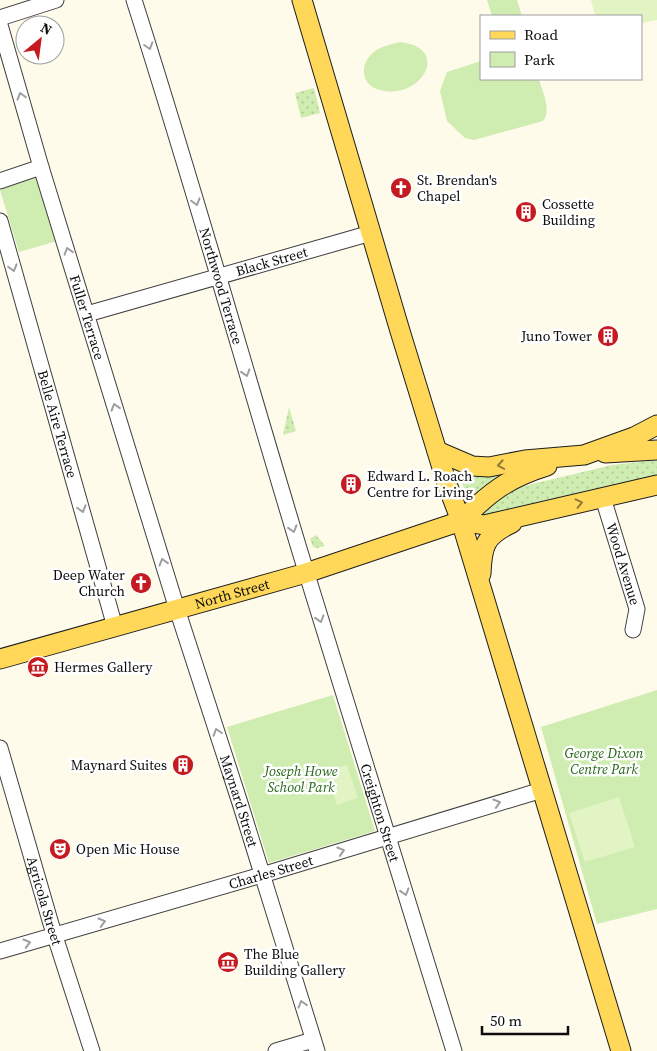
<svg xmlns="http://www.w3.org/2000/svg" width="657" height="1051" viewBox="0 0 657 1051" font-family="'Source Serif 4',serif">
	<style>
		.grass { fill: url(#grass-dots) }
		.park { fill: #cfecb1 }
		.pitch { fill: #e2f3c4 }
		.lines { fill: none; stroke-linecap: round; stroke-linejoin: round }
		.minor-casing { stroke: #3f3f3f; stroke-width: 17 }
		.major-casing { stroke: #1d1d1d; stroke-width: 21 }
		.minor { stroke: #fff; stroke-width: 15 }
		.major { stroke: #ffd85a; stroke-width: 19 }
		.oneway { stroke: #9e9e9e }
		.oneway2 { stroke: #927c37 }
		.labels { text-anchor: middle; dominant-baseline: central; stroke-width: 5; stroke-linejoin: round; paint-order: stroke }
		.poi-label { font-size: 14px; fill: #0c0c0c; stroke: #fff; text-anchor: start }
		.street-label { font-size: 14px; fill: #0c0c0c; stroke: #fff }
		.park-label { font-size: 14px; font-style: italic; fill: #286818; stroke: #fff }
	</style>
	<defs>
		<pattern id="grass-dots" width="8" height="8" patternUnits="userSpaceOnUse" patternTransform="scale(1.25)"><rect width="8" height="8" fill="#cfecb1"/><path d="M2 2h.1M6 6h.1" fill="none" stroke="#b1c997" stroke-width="1.8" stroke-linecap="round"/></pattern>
	</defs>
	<rect width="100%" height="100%" fill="#fffbea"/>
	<path class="grass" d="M 314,88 L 320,113 L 301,118 L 295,93 Z
		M 289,407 L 296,431 L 283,435 Z
		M 657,460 L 657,476 L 481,516 L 486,509 L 508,492 L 528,485 L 612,465 Z
		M 459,468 L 504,471 L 505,475 L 487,485 L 471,498 L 464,490 Z
		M 316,535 L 325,546 L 317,548 L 313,547 L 310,539 Z"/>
	<path class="park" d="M 487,0 L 517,0 L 522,16 L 492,16 Z
		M 400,42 C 453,48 420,101 380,90 C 360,85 359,63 375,51 C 382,46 392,44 400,42 Z
		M 481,61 L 481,79 L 539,79 C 542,91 552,110 543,121 L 474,140 L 465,138 L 447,121 L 440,91 L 447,72 Z
		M 37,177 L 57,241 L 19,252 L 0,190 Z
		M 657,690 L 657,909 L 597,924 L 541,727 Z
		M 333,695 L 375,831 L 269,863 L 227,727 Z"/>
	<path class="pitch" d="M 591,0 L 657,0 L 657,20 L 641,23 L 641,16 L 595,16 Z
		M 347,765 L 358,798 L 337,805 L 327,771 Z
		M 619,797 L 635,847 L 585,862 L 569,813 Z"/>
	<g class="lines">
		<g class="minor-casing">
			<g id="minor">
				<path id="s1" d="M 134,0 C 193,184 245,370 301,555 C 351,721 403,886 454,1051"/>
				<path d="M 0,18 L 56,0"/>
				<path id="s2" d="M 0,25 L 41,167 L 177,609 L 240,803 L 317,1051"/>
				<path d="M 0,181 L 41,167"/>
				<path id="s3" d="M 0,221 L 115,627"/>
				<path id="s4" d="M 87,314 L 371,233"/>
				<path id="s5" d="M 603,498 L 637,609 L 633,630"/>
				<path id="s6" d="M 0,748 L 51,924 L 92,1051"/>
				<path id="s7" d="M 0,951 L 272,872 L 542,790"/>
				<path d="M 276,1051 L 313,1040"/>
			</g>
		</g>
		<g class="major-casing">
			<g id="major">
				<path d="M 302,0 L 400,331 L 447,484 L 461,521 L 621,1051"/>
				<path d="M 437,451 L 472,466 L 489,467 L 525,460 L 584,455 L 634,437 L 657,425"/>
				<path d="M 605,453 L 657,450"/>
				<path d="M 461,521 C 490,492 508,478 547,466"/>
				<path d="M 481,574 C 482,545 485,536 512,523"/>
				<path id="s8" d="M 0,659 L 306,573 L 461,521 L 484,525 L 657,485"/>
			</g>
		</g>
		<use href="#minor" class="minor"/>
		<use href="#major" class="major"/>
	</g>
	<defs><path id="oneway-chevron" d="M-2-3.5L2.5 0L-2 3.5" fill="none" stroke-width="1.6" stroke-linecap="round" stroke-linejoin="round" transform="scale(1.25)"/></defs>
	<g class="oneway">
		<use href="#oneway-chevron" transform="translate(149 46) rotate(72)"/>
		<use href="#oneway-chevron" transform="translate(21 96) rotate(-106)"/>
		<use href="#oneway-chevron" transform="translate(196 202) rotate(74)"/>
		<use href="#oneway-chevron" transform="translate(68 251) rotate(-107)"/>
		<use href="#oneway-chevron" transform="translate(13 268) rotate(74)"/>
		<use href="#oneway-chevron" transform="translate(246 373) rotate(73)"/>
		<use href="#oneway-chevron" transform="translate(115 407) rotate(-107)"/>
		<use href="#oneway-chevron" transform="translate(82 509) rotate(74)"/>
		<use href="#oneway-chevron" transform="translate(293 529) rotate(73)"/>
		<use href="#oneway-chevron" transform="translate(163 562) rotate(-107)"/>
		<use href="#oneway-chevron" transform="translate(320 619) rotate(73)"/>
		<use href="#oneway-chevron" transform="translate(217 732) rotate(-108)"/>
		<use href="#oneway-chevron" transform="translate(497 803) rotate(-17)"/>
		<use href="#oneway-chevron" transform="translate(341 851) rotate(-17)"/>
		<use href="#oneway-chevron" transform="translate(405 892) rotate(73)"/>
		<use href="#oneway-chevron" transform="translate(102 922) rotate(-16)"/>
		<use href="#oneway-chevron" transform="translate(27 943) rotate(-16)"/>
		<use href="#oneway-chevron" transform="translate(302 1004) rotate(-107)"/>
	</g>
	<g class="oneway2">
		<use href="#oneway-chevron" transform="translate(501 465) rotate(170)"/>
		<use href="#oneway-chevron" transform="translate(579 503) rotate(-13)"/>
	</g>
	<defs>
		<g id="church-disc" transform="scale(1.125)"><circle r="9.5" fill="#c61a21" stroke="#fff"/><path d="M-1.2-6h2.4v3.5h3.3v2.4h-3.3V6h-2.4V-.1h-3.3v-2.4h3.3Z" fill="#fff"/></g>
		<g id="building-disc" transform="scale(1.125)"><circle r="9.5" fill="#c61a21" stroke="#fff"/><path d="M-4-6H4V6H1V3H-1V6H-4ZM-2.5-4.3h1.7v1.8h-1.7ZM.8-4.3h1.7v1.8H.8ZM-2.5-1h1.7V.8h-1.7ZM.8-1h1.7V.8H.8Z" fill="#fff"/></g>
		<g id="museum-disc" transform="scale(1.125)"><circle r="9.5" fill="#c61a21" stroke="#fff"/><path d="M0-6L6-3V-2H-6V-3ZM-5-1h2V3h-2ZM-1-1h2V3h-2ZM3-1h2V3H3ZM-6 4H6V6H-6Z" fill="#fff"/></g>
		<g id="theatre-disc" transform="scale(1.125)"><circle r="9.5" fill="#c61a21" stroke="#fff"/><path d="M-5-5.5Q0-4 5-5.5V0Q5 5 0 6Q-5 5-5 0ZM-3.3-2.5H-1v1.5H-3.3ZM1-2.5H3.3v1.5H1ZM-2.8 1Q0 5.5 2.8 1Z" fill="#fff"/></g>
	</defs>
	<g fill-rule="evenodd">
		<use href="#church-disc" x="401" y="188"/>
		<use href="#building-disc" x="526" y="212"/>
		<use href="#building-disc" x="608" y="336"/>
		<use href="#building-disc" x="351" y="484"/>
		<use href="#church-disc" x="141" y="583"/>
		<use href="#museum-disc" x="38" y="667"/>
		<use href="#building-disc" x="183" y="765"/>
		<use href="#theatre-disc" x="60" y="849"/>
		<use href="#museum-disc" x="228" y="962"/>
	</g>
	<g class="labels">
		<g class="poi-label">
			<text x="417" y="180">St. Brendan's<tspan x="417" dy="16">Chapel</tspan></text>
			<text x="542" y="204">Cossette<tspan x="542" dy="16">Building</tspan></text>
			<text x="592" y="336" text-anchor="end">Juno Tower</text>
			<text x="367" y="476">Edward L. Roach<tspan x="367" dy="16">Centre for Living</tspan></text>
			<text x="125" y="575" text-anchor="end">Deep Water<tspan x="125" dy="16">Church</tspan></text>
			<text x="54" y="667">Hermes Gallery</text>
			<text x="167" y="765" text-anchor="end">Maynard Suites</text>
			<text x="76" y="849">Open Mic House</text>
			<text x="244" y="954">The Blue<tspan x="244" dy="16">Building Gallery</tspan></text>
		</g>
		<g class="street-label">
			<text stroke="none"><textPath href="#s4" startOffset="192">Black Street</textPath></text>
			<text stroke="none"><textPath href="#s1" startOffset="299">Northwood Terrace</textPath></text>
			<text stroke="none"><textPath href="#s2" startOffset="305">Fuller Terrace</textPath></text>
			<text stroke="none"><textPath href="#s3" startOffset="211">Belle Aire Terrace</textPath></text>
			<text stroke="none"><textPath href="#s5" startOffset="69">Wood Avenue</textPath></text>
			<text stroke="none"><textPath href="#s8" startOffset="241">North Street</textPath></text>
			<text stroke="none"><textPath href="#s2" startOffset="812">Maynard Street</textPath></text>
			<text stroke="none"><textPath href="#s1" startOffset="849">Creighton Street</textPath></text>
			<text stroke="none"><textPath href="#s7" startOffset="282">Charles Street</textPath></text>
			<text stroke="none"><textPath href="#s6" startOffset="159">Agricola Street</textPath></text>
		</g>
		<g class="park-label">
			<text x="604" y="753">George Dixon<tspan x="604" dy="16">Centre Park</tspan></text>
			<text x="301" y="771">Joseph Howe<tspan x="301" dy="16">School Park</tspan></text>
		</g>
	</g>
	<rect x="480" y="15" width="162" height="65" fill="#ffffff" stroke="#9e9e9e"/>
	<rect x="490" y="31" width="25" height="8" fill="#ffd85a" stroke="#9e9e9e"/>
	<text x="524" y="40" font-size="15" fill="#0c0c0c">Road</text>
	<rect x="490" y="52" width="25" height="15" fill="#cfecb1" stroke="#9e9e9e"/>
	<text x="524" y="65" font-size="15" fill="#0c0c0c">Park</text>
	<g transform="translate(40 40) rotate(29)"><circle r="24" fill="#ffffff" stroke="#9e9e9e"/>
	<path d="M0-4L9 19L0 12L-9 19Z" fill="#c61a21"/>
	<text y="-8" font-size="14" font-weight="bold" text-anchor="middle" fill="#0c0c0c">N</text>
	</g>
	<path d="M482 1026v8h86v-8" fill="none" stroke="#0c0c0c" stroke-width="2.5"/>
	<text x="490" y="1026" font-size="15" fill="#0c0c0c" stroke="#ffffff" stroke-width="4" paint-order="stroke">50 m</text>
</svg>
